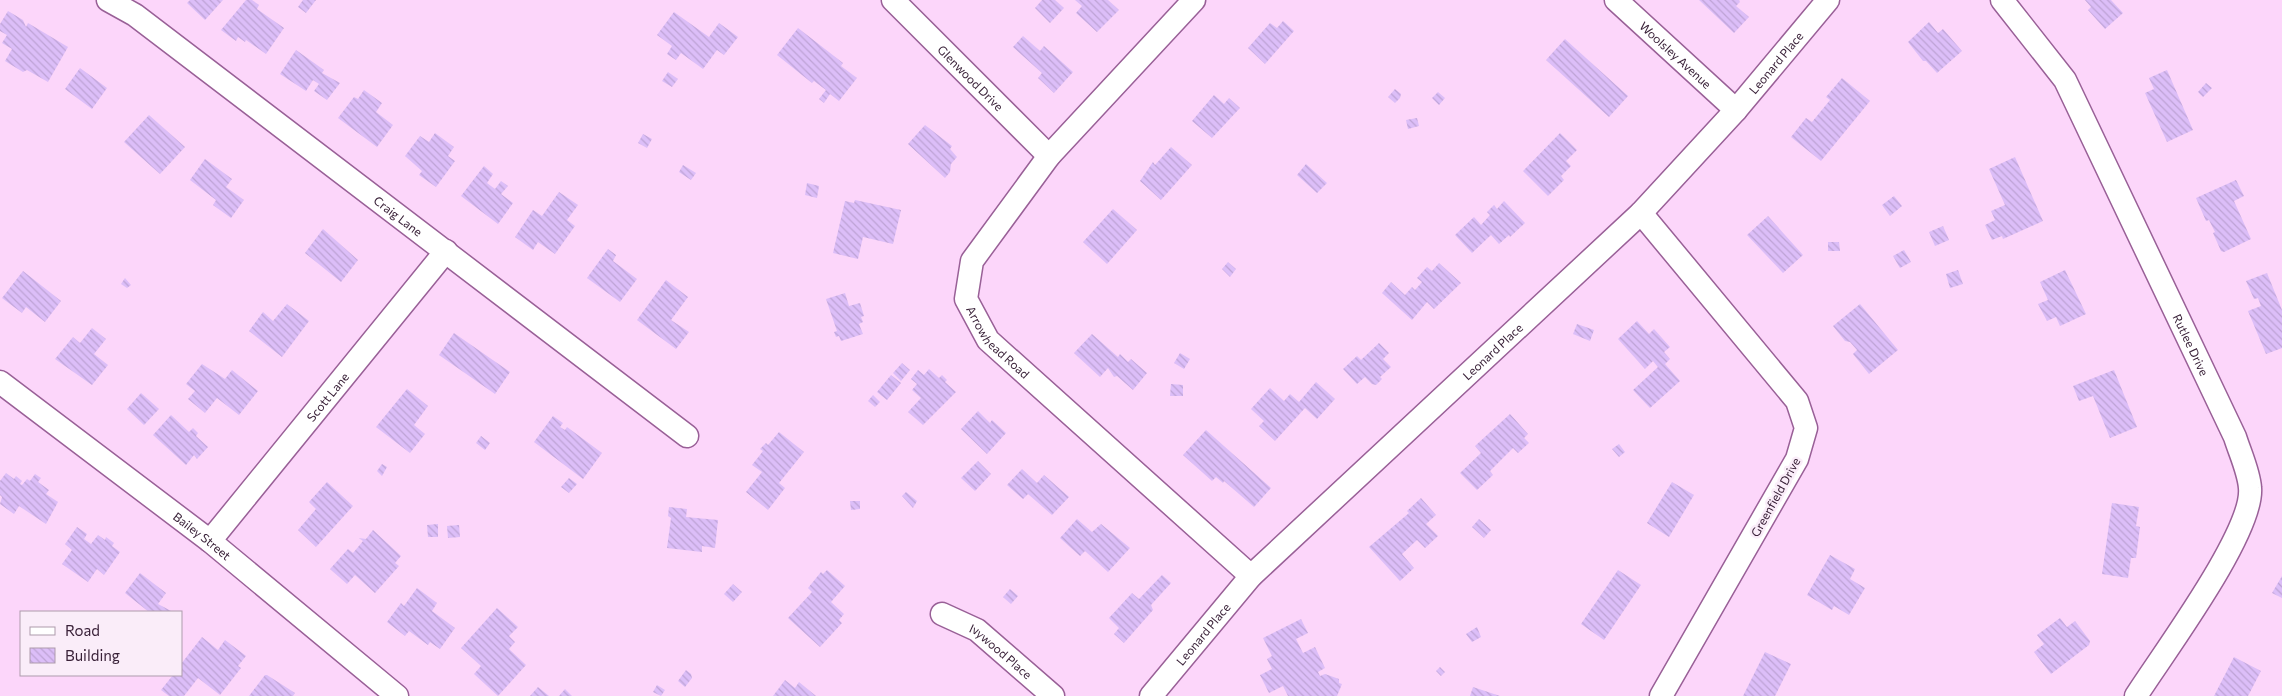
<svg xmlns="http://www.w3.org/2000/svg" width="2282" height="696" viewBox="0 0 2282 696" font-family="Commissioner,sans-serif">
	<style>
		.building { fill: url(#building-back-hatch) }
		.lines { fill: none; stroke-linecap: round; stroke-linejoin: round }
		.minor-casing { stroke: #996097; stroke-width: 25 }
		.minor { stroke: #fff; stroke-width: 22 }
		.labels { text-anchor: middle; dominant-baseline: central; stroke-width: 5; stroke-linejoin: round; paint-order: stroke }
		.street-label { font-size: 12px; fill: #392138; stroke: #faedf9 }
	</style>
	<defs>
		<pattern id="building-back-hatch" width="6" height="6" patternUnits="userSpaceOnUse" patternTransform="scale(1.25)"><rect width="6" height="6" fill="#dcbef8"/><path d="M-1 5l2 2M0 0l6 6M5-1l2 2" fill="none" stroke="#bea3d5"/></pattern>
	</defs>
	<rect width="100%" height="100%" fill="#fcd6fa"/>
	<path class="building" d="M 190,0 L 223,0 L 205,20 L 187,3 Z
		M 246,0 L 252,0 L 259,5 L 257,9 L 284,28 L 266,54 L 246,40 L 245,42 L 238,37 L 236,41 L 221,30 Z
		M 303,0 L 316,0 L 306,13 L 298,7 Z
		M 1042,0 L 1055,0 L 1064,8 L 1050,23 L 1035,8 Z
		M 1075,0 L 1108,0 L 1119,10 L 1097,32 L 1076,13 L 1082,6 Z
		M 1699,0 L 1739,0 L 1740,2 L 1736,6 L 1749,17 L 1734,33 Z
		M 2085,0 L 2111,0 L 2123,13 L 2105,29 L 2088,10 L 2091,7 Z
		M 8,11 L 23,20 L 26,27 L 28,23 L 68,47 L 48,82 L 27,70 L 23,72 L 5,61 L 12,49 L 2,43 L 7,35 L 0,31 L 0,24 Z
		M 674,12 L 709,37 L 719,23 L 738,37 L 724,55 L 717,50 L 703,69 L 681,53 L 676,60 L 667,54 L 672,46 L 657,35 Z
		M 1283,21 L 1294,31 L 1265,64 L 1248,48 L 1270,23 L 1277,28 Z
		M 1929,22 L 1938,33 L 1943,29 L 1962,51 L 1937,73 L 1926,61 L 1923,61 L 1908,42 Z
		M 798,28 L 843,63 L 841,66 L 857,78 L 839,101 L 830,94 L 824,103 L 819,99 L 826,90 L 814,81 L 812,83 L 777,55 Z
		M 1023,36 L 1040,51 L 1044,46 L 1073,72 L 1054,93 L 1038,78 L 1042,73 L 1013,47 Z
		M 1565,39 L 1628,96 L 1609,117 L 1546,60 Z
		M 296,50 L 324,70 L 322,73 L 340,83 L 327,100 L 314,91 L 319,84 L 313,80 L 306,91 L 280,74 Z
		M 80,68 L 107,88 L 92,109 L 65,89 Z
		M 2167,70 L 2193,130 L 2167,142 L 2145,93 L 2154,89 L 2149,78 Z
		M 668,72 L 678,79 L 672,87 L 662,81 Z
		M 1842,78 L 1870,101 L 1821,161 L 1791,137 L 1806,118 L 1812,122 L 1830,100 L 1826,97 Z
		M 2206,83 L 2212,88 L 2203,97 L 2198,92 Z
		M 1395,89 L 1401,94 L 1400,98 L 1395,103 L 1388,97 Z
		M 364,90 L 382,103 L 376,112 L 393,125 L 377,147 L 338,118 L 354,97 L 358,99 Z
		M 1438,92 L 1445,98 L 1439,105 L 1432,98 Z
		M 1214,95 L 1224,104 L 1229,98 L 1240,108 L 1212,138 L 1192,121 Z
		M 149,115 L 185,147 L 160,174 L 124,142 Z
		M 1417,118 L 1419,126 L 1408,129 L 1406,120 Z
		M 925,125 L 952,146 L 950,149 L 957,157 L 951,164 L 950,172 L 945,178 L 908,144 Z
		M 435,133 L 454,147 L 448,156 L 455,161 L 436,187 L 419,175 L 422,171 L 405,156 L 420,136 L 429,142 Z
		M 1560,133 L 1577,150 L 1566,161 L 1571,166 L 1561,176 L 1564,180 L 1548,196 L 1523,171 Z
		M 643,134 L 652,139 L 647,148 L 638,143 Z
		M 1171,147 L 1192,165 L 1161,200 L 1140,181 L 1153,162 L 1155,165 Z
		M 2015,157 L 2043,221 L 2003,239 L 2002,236 L 1992,240 L 1985,225 L 1995,220 L 1991,211 L 2005,205 L 1989,169 Z
		M 205,159 L 232,179 L 226,187 L 244,200 L 231,218 L 213,205 L 216,200 L 190,180 Z
		M 1306,164 L 1327,183 L 1317,193 L 1297,175 Z
		M 683,165 L 696,173 L 691,180 L 679,172 Z
		M 484,166 L 493,174 L 487,183 L 495,189 L 501,181 L 508,186 L 501,194 L 513,203 L 498,224 L 461,196 Z
		M 2236,180 L 2244,196 L 2234,201 L 2251,239 L 2224,252 L 2221,251 L 2213,233 L 2215,232 L 2209,220 L 2206,221 L 2196,198 Z
		M 807,183 L 819,186 L 817,198 L 805,195 Z
		M 559,192 L 578,205 L 567,220 L 575,226 L 555,254 L 538,242 L 533,250 L 515,237 L 533,210 L 542,216 Z
		M 1894,196 L 1902,206 L 1890,216 L 1882,205 Z
		M 855,200 L 901,210 L 893,244 L 863,237 L 858,259 L 833,253 L 845,201 L 854,203 Z
		M 1504,201 L 1525,223 L 1510,237 L 1509,235 L 1499,244 L 1491,235 L 1472,253 L 1455,235 L 1474,217 L 1481,225 L 1490,215 L 1487,212 L 1494,205 L 1497,209 Z
		M 1113,209 L 1137,230 L 1107,264 L 1083,242 Z
		M 1768,216 L 1803,255 L 1783,273 L 1747,235 Z
		M 1943,226 L 1949,240 L 1935,246 L 1929,232 Z
		M 323,229 L 358,260 L 341,282 L 305,253 Z
		M 1828,242 L 1839,242 L 1840,251 L 1828,251 Z
		M 608,249 L 616,255 L 613,261 L 637,279 L 620,302 L 587,278 Z
		M 1904,250 L 1911,262 L 1900,268 L 1893,256 Z
		M 1228,262 L 1236,269 L 1230,277 L 1222,269 Z
		M 1439,263 L 1461,283 L 1434,309 L 1427,302 L 1412,320 L 1382,293 L 1391,282 L 1405,295 L 1412,287 L 1415,290 L 1422,282 L 1417,278 L 1427,267 L 1432,271 Z
		M 1958,270 L 1963,284 L 1950,288 L 1946,274 Z
		M 2065,270 L 2086,314 L 2060,326 L 2056,317 L 2047,321 L 2038,304 L 2048,300 L 2040,282 Z
		M 23,271 L 61,301 L 45,322 L 26,307 L 22,313 L 2,298 Z
		M 2267,273 L 2282,310 L 2282,348 L 2266,354 L 2248,311 L 2261,306 L 2258,298 L 2254,299 L 2246,281 Z
		M 125,278 L 131,285 L 127,288 L 121,284 Z
		M 666,280 L 688,297 L 671,320 L 689,332 L 676,349 L 637,320 Z
		M 845,293 L 849,306 L 860,303 L 864,316 L 861,317 L 863,322 L 859,324 L 863,334 L 841,341 L 839,336 L 836,337 L 834,332 L 837,331 L 826,299 Z
		M 287,304 L 309,321 L 282,357 L 249,331 L 263,312 L 273,321 Z
		M 1860,304 L 1898,350 L 1869,374 L 1853,354 L 1857,350 L 1850,342 L 1845,341 L 1833,326 Z
		M 1637,321 L 1649,334 L 1654,329 L 1670,347 L 1664,352 L 1670,359 L 1665,364 L 1680,381 L 1650,408 L 1633,390 L 1658,367 L 1653,361 L 1645,369 L 1618,339 Z
		M 1577,324 L 1594,330 L 1590,341 L 1573,334 Z
		M 92,328 L 106,339 L 94,354 L 108,365 L 92,385 L 55,359 L 73,337 L 80,343 Z
		M 454,333 L 510,372 L 495,394 L 439,355 Z
		M 1092,334 L 1118,357 L 1120,354 L 1128,362 L 1131,359 L 1147,373 L 1133,390 L 1117,376 L 1114,377 L 1108,368 L 1100,377 L 1074,353 Z
		M 1379,343 L 1389,353 L 1383,359 L 1391,367 L 1380,377 L 1382,379 L 1376,385 L 1372,384 L 1365,377 L 1357,384 L 1343,369 L 1357,356 L 1361,360 Z
		M 1180,353 L 1190,359 L 1184,369 L 1174,363 Z
		M 902,363 L 910,370 L 901,381 L 893,373 Z
		M 202,364 L 225,379 L 232,370 L 258,391 L 239,415 L 217,398 L 205,413 L 188,399 L 195,391 L 186,384 Z
		M 929,369 L 939,378 L 942,375 L 947,380 L 945,382 L 956,392 L 923,425 L 908,412 L 921,398 L 912,390 L 917,384 L 911,379 L 918,370 L 924,375 Z
		M 2114,370 L 2137,427 L 2110,438 L 2093,396 L 2079,401 L 2073,386 Z
		M 891,375 L 901,383 L 887,400 L 877,392 Z
		M 1316,382 L 1335,399 L 1317,419 L 1305,408 L 1275,441 L 1259,426 L 1264,421 L 1251,409 L 1270,388 L 1284,401 L 1290,394 L 1299,402 Z
		M 1171,384 L 1183,385 L 1183,396 L 1170,396 Z
		M 407,389 L 428,406 L 414,425 L 425,434 L 410,453 L 376,427 Z
		M 141,393 L 159,409 L 144,425 L 127,409 Z
		M 873,395 L 880,402 L 875,407 L 868,401 Z
		M 978,411 L 990,423 L 992,420 L 1006,433 L 987,454 L 961,429 Z
		M 1510,414 L 1528,434 L 1524,438 L 1529,443 L 1518,453 L 1513,448 L 1490,471 L 1493,475 L 1477,490 L 1460,473 L 1481,453 L 1475,446 Z
		M 171,415 L 189,432 L 193,428 L 198,433 L 196,436 L 208,447 L 197,459 L 194,455 L 186,465 L 153,435 Z
		M 553,416 L 563,423 L 560,427 L 565,430 L 567,427 L 602,453 L 583,479 L 534,442 Z
		M 1206,430 L 1271,488 L 1254,507 L 1224,481 L 1223,483 L 1216,477 L 1212,481 L 1183,455 Z
		M 779,432 L 804,452 L 779,483 L 785,488 L 768,510 L 746,492 L 762,472 L 752,465 L 763,451 L 760,449 L 766,443 L 768,445 Z
		M 481,436 L 490,443 L 485,450 L 476,443 Z
		M 1619,444 L 1625,452 L 1619,457 L 1612,449 Z
		M 978,461 L 991,474 L 975,491 L 961,478 Z
		M 382,464 L 387,467 L 382,476 L 377,471 Z
		M 1022,469 L 1037,483 L 1044,475 L 1069,497 L 1052,515 L 1028,494 L 1023,499 L 1007,485 Z
		M 6,473 L 14,479 L 16,476 L 22,481 L 20,484 L 22,485 L 27,479 L 30,481 L 35,474 L 41,478 L 38,482 L 49,490 L 46,494 L 58,502 L 46,524 L 19,506 L 14,514 L 0,504 L 2,497 L 0,495 L 0,481 Z
		M 569,478 L 577,484 L 569,493 L 561,487 Z
		M 327,482 L 353,506 L 316,547 L 298,530 L 316,509 L 309,502 Z
		M 1672,482 L 1694,495 L 1669,537 L 1647,523 Z
		M 906,492 L 917,501 L 913,508 L 902,496 Z
		M 1421,498 L 1436,515 L 1426,524 L 1438,536 L 1425,548 L 1417,540 L 1402,554 L 1414,568 L 1400,581 L 1369,547 L 1409,513 L 1407,511 Z
		M 850,501 L 860,501 L 860,509 L 851,510 Z
		M 2112,503 L 2139,507 L 2136,526 L 2140,527 L 2136,558 L 2131,558 L 2128,578 L 2102,574 Z
		M 669,507 L 687,509 L 686,517 L 718,520 L 715,548 L 702,546 L 702,552 L 667,548 L 671,518 L 668,516 Z
		M 1077,519 L 1092,532 L 1101,524 L 1130,548 L 1108,572 L 1085,551 L 1080,556 L 1060,538 Z
		M 1479,519 L 1491,530 L 1484,538 L 1472,527 Z
		M 438,524 L 438,537 L 428,537 L 427,525 Z
		M 459,525 L 460,537 L 448,538 L 447,526 Z
		M 77,527 L 87,534 L 84,539 L 91,544 L 98,535 L 105,540 L 106,537 L 114,543 L 112,546 L 120,552 L 104,575 L 97,569 L 88,582 L 62,564 L 72,550 L 65,544 Z
		M 373,530 L 401,556 L 395,563 L 399,566 L 375,593 L 355,575 L 347,584 L 330,569 L 348,549 L 353,553 L 363,541 L 359,538 L 366,539 Z
		M 1830,555 L 1855,569 L 1850,579 L 1865,588 L 1849,615 L 1834,606 L 1832,610 L 1807,595 Z
		M 827,570 L 845,586 L 831,602 L 844,614 L 839,620 L 842,623 L 820,647 L 788,618 L 812,592 L 808,588 L 821,572 L 823,574 Z
		M 1618,570 L 1641,585 L 1604,640 L 1581,624 Z
		M 140,573 L 166,593 L 158,604 L 173,612 L 149,612 L 125,593 Z
		M 1162,575 L 1171,583 L 1151,605 L 1153,610 L 1124,643 L 1114,634 L 1119,628 L 1109,618 L 1132,593 L 1139,599 Z
		M 2282,576 L 2282,598 L 2272,593 Z
		M 733,584 L 742,592 L 733,602 L 724,594 Z
		M 417,588 L 437,603 L 432,611 L 455,628 L 440,649 L 430,642 L 428,645 L 409,631 L 405,636 L 387,622 L 401,603 L 404,606 Z
		M 1010,589 L 1018,596 L 1011,604 L 1003,597 Z
		M 497,608 L 518,627 L 509,636 L 515,642 L 509,649 L 526,665 L 498,696 L 474,674 L 481,666 L 461,648 Z
		M 2060,618 L 2067,627 L 2075,621 L 2090,641 L 2089,645 L 2051,674 L 2034,652 L 2044,644 L 2037,635 Z
		M 1301,619 L 1308,633 L 1296,639 L 1303,653 L 1315,647 L 1325,668 L 1318,672 L 1320,676 L 1325,674 L 1339,679 L 1339,683 L 1342,684 L 1337,696 L 1288,696 L 1283,686 L 1269,693 L 1260,675 L 1272,669 L 1267,659 L 1272,656 L 1263,638 Z
		M 1477,627 L 1481,637 L 1472,642 L 1466,634 Z
		M 202,637 L 218,650 L 225,640 L 246,656 L 238,666 L 241,668 L 220,695 L 198,678 L 184,696 L 169,696 L 161,690 L 173,675 L 181,675 L 181,664 Z
		M 1765,652 L 1791,664 L 1775,696 L 1743,696 Z
		M 2234,657 L 2261,671 L 2248,696 L 2214,696 Z
		M 1440,667 L 1445,672 L 1441,676 L 1436,671 Z
		M 686,670 L 691,674 L 692,678 L 685,687 L 678,681 Z
		M 265,675 L 267,675 L 295,693 L 293,696 L 249,696 Z
		M 785,680 L 795,688 L 799,682 L 816,696 L 773,696 Z
		M 657,685 L 665,690 L 661,696 L 653,692 Z
		M 538,687 L 549,696 L 530,696 Z
		M 1473,687 L 1500,696 L 1470,696 Z
		M 565,689 L 572,696 L 559,696 Z"/>
	<g class="lines">
		<g class="minor-casing">
			<g id="minor">
				<path id="s1" d="M 108,0 L 135,15 L 687,436"/>
				<path id="s2" d="M 893,0 L 1049,156"/>
				<path id="s3" d="M 1194,0 L 1049,156 L 972,261 L 966,299 L 988,340 L 1251,576"/>
				<path id="s4" d="M 1616,0 L 1736,110"/>
				<path id="s5" d="M 2002,0 L 2065,80 L 2235,437 C 2240,453 2249,472 2250,488 C 2254,532 2162,655 2136,696"/>
				<path d="M 1641,213 L 1797,401 L 1806,428 L 1797,459 L 1661,696"/>
				<path id="s6" d="M 0,382 L 210,541 L 397,696"/>
				<path id="s7" d="M 210,541 L 446,251"/>
				<path id="s8" d="M 942,614 L 977,630 L 1053,696"/>
				<path id="s9" d="M 1151,696 L 1251,576 L 1641,213 L 1736,110 L 1828,0"/>
			</g>
		</g>
		<use href="#minor" class="minor"/>
	</g>
	<g class="labels">
		<g class="street-label">
			<text stroke="none"><textPath href="#s4" startOffset="81">Woolsley Avenue</textPath></text>
			<text stroke="none"><textPath href="#s9" startOffset="891">Leonard Place</textPath></text>
			<text stroke="none"><textPath href="#s2" startOffset="110">Glenwood Drive</textPath></text>
			<text stroke="none"><textPath href="#s1" startOffset="362">Craig Lane</textPath></text>
			<text stroke="none"><textPath href="#s3" startOffset="436">Arrowhead Road</textPath></text>
			<text stroke="none"><textPath href="#s5" startOffset="395">Rutlee Drive</textPath></text>
			<text stroke="none"><textPath href="#s9" startOffset="486">Leonard Place</textPath></text>
			<text stroke="none"><textPath href="#s7" startOffset="186">Scott Lane</textPath></text>
			<text transform="translate(1775 497) rotate(-61)">Greenfield Drive</text>
			<text stroke="none"><textPath href="#s6" startOffset="254">Bailey Street</textPath></text>
			<text stroke="none"><textPath href="#s9" startOffset="81">Leonard Place</textPath></text>
			<text stroke="none"><textPath href="#s8" startOffset="70">Ivywood Place</textPath></text>
		</g>
	</g>
	<rect x="20" y="611" width="162" height="65" fill="#faedf9" stroke="#ad9bac"/>
	<rect x="30" y="627" width="25" height="8" fill="#ffffff" stroke="#ad9bac"/>
	<text x="65" y="636" font-size="15" fill="#392138">Road</text>
	<rect x="30" y="648" width="25" height="15" fill="url(#building-back-hatch)" stroke="#ad9bac"/>
	<text x="65" y="661" font-size="15" fill="#392138">Building</text>
</svg>
